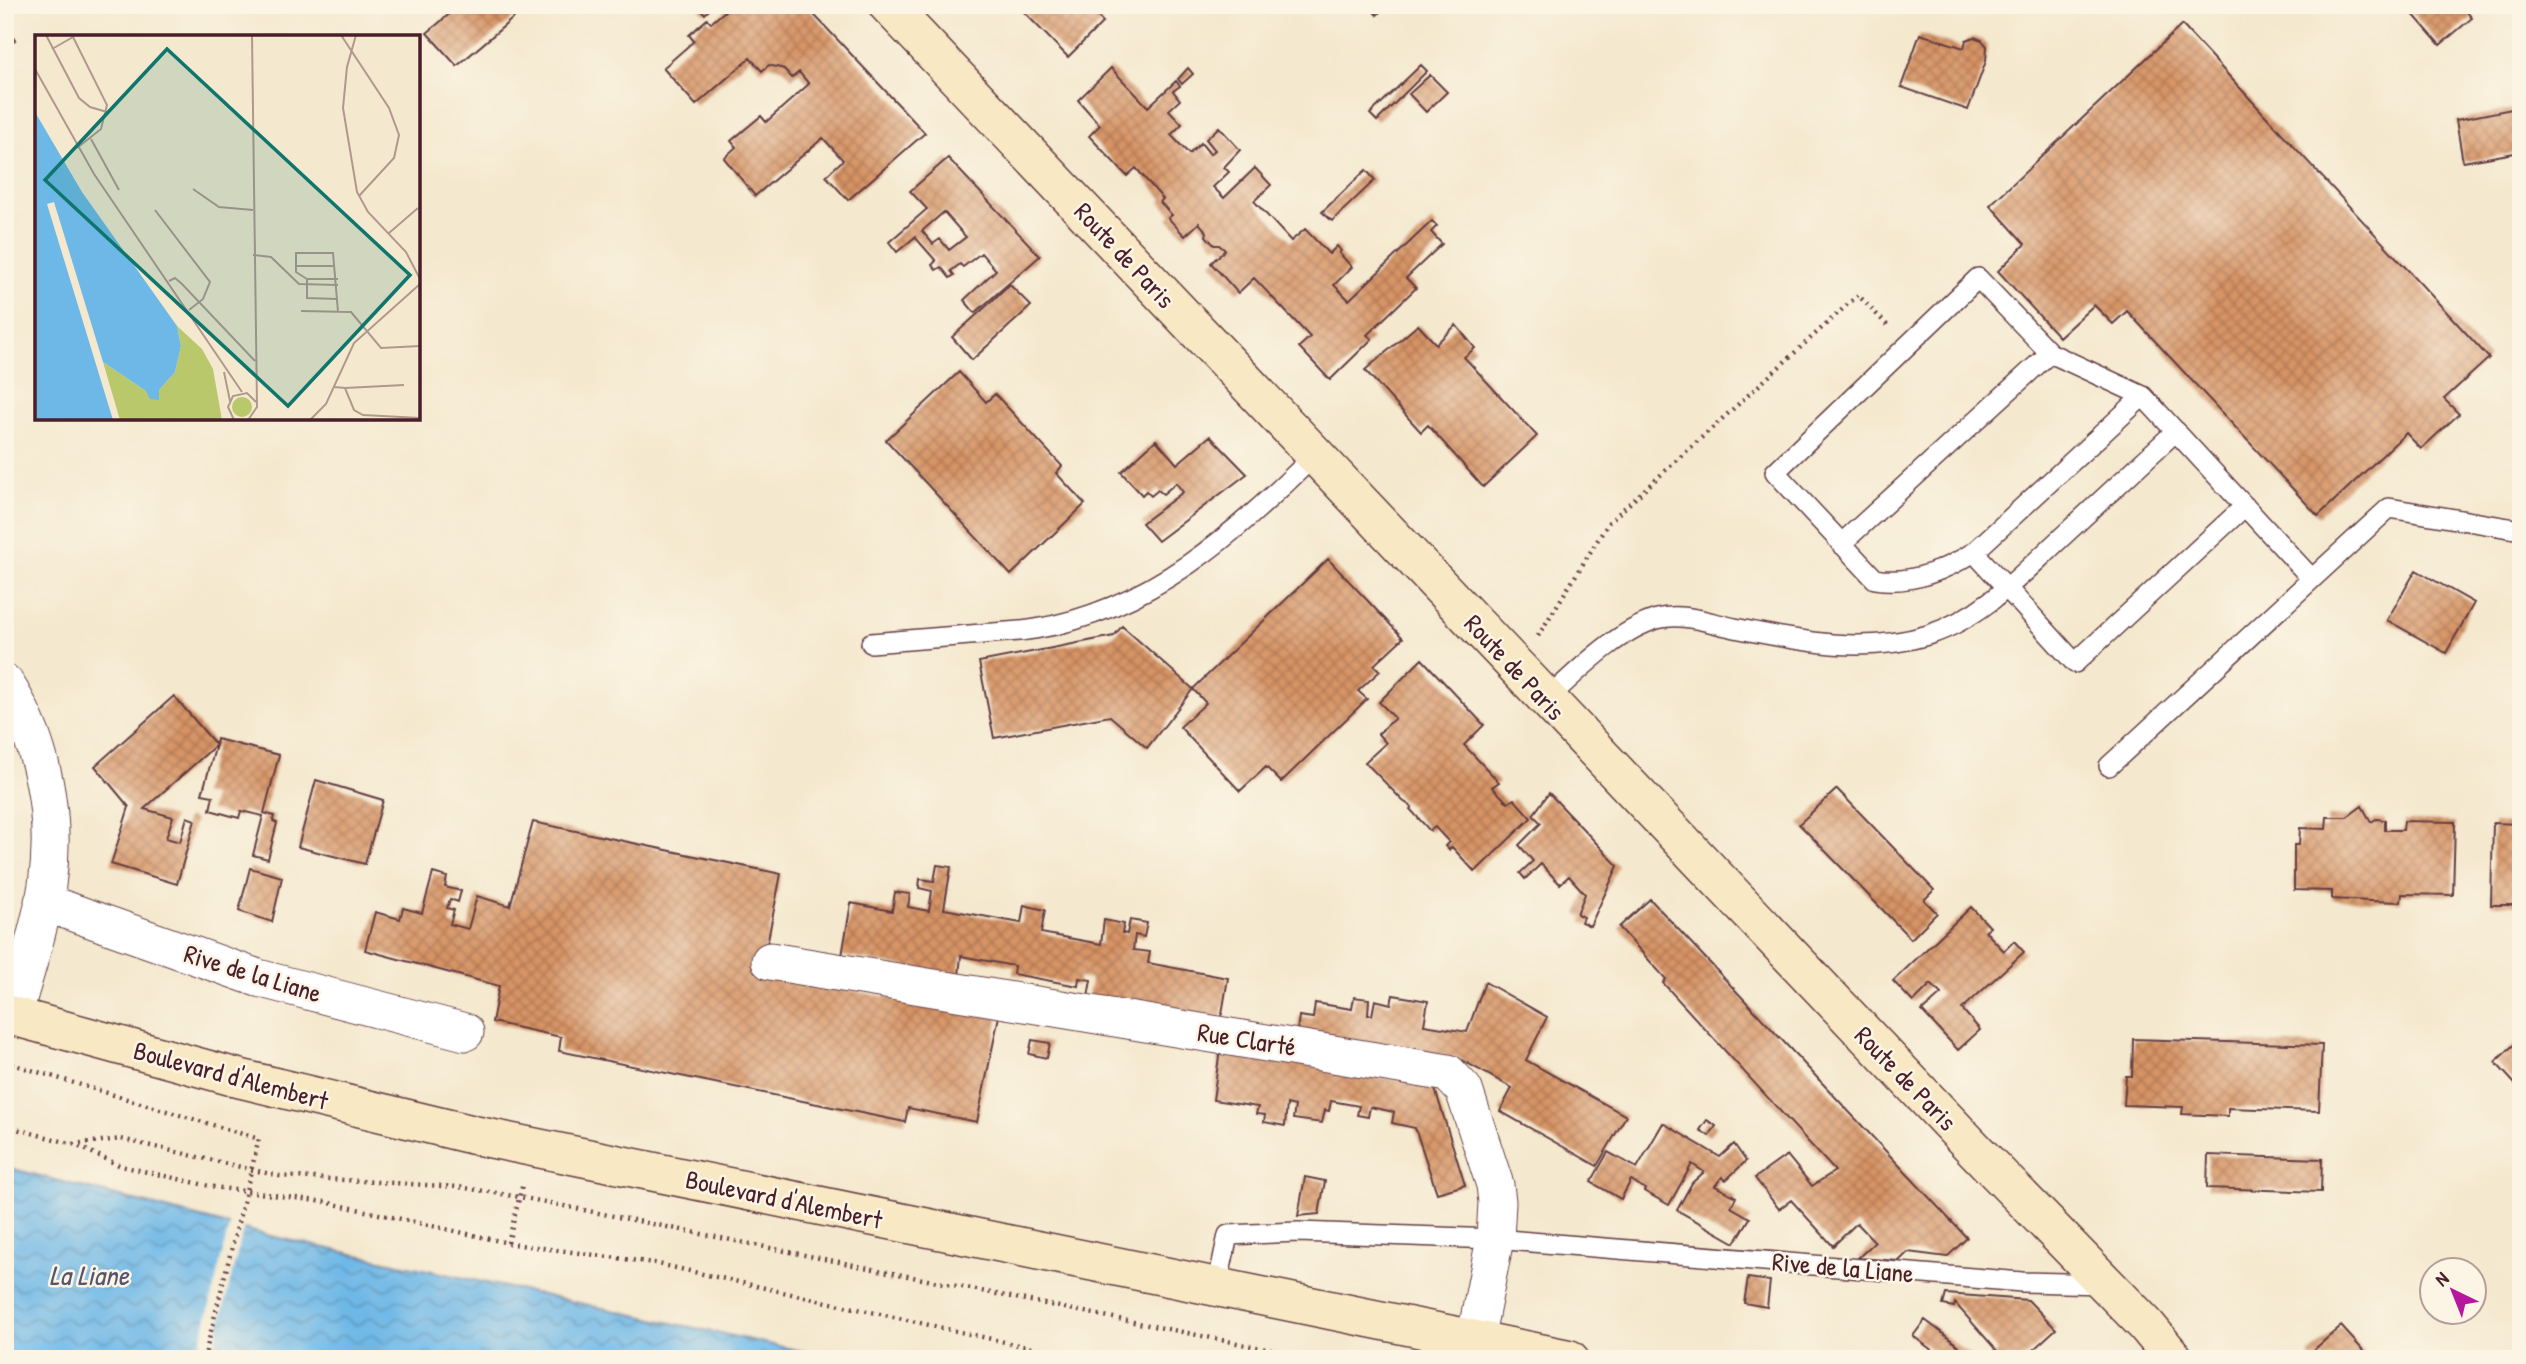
<svg xmlns="http://www.w3.org/2000/svg" width="2526" height="1364" viewBox="0 0 2526 1364" font-family="'Patrick Hand',sans-serif">
	<style>
		.water { fill: url(#water-waves); stroke: #5c6c89; stroke-width: 2 }
		.pier { fill: #f4e8ce }
		.building { fill: url(#building-cross-hatch); fill-rule: evenodd }
		.lines { fill: none; stroke-linecap: round; stroke-linejoin: round }
		.lane-casing { stroke: #643d43; stroke-width: 22 }
		.street-casing { stroke: #643d43; stroke-width: 39 }
		.secondary-casing { stroke: #643d43; stroke-width: 41 }
		.path { stroke: #643d43; stroke-width: 4.5; stroke-dasharray: 2 5; stroke-linecap: butt }
		.lane { stroke: #fff; stroke-width: 19 }
		.street { stroke: #fff; stroke-width: 37 }
		.secondary { stroke: #f8e8c3; stroke-width: 38 }
		.labels { text-anchor: middle; dominant-baseline: central; stroke-width: 5; stroke-linejoin: round; paint-order: stroke }
		.street-label { font-size: 26px; fill: #4a1f2b; stroke: #fcf5e5 }
		.water-label { font-size: 28px; font-style: italic; fill: #57556d; stroke: #fcf5e5 }
		.inset-road { fill: none; stroke: #b0988d; stroke-width: 2 }
		.view { fill: #0f766e; fill-opacity: 0.15; stroke: #0f766e; stroke-width: 3.5 }
		.inset-edge { fill: none; stroke: #4a1f2b; stroke-width: 3.5 }
	</style>
	<defs>
		<pattern id="water-waves" width="16" height="10" patternUnits="userSpaceOnUse" patternTransform="scale(1.75)"><rect width="16" height="10" fill="#6eb8e7"/><path d="M0 5q4-4 8 0t8 0" fill="none" stroke="#5c95bb"/></pattern>
		<pattern id="building-cross-hatch" width="8" height="8" patternUnits="userSpaceOnUse" patternTransform="scale(1.75)"><rect width="8" height="8" fill="#d79465"/><path d="M0 0l8 8M0 8l8-8" fill="none" stroke="#b07853"/></pattern>
	</defs>
	<rect width="100%" height="100%" fill="#fcf5e5"/>
	<filter id="ink" filterUnits="userSpaceOnUse"><feTurbulence type="fractalNoise" baseFrequency=".0143" numOctaves="2"/><feDisplacementMap in="SourceGraphic" scale="14" xChannelSelector="R" yChannelSelector="G"/><feConvolveMatrix kernelMatrix="1 2 1 2 8 2 1 2 1" color-interpolation-filters="sRGB"/></filter>
	<filter id="wash" filterUnits="userSpaceOnUse"><feTurbulence type="fractalNoise" baseFrequency=".00686" numOctaves="4" result="noise"/><feDisplacementMap in="SourceGraphic" scale="28" xChannelSelector="R" yChannelSelector="G"/><feGaussianBlur stdDeviation="1.57" result="paint"/><feColorMatrix in="noise" values="0 0 0 0 0 0 0 0 0 0 0 0 0 0 0 0 0 1.4 0 .05"/><feComposite in="paint" operator="in"/></filter>
	<g filter="url(#wash)">
		<rect width="100%" height="100%" fill="#f4e8ce"/>
		<path class="water" d="M 5,1167 L 270,1236 L 838,1359 L 5,1359 Z"/>
		<path class="pier" d="M 230,1222 L 244,1226 L 211,1359 L 197,1359 Z"/>
		<g id="blocks">
			<path class="building" d="M 460,5 L 520,5 L 524,9 L 457,66 L 427,33 Z
				M 697,5 L 714,5 L 705,14 Z
				M 719,5 L 805,5 L 925,133 L 848,200 L 826,176 L 843,160 L 823,138 L 755,196 L 724,158 L 736,147 L 731,141 L 761,116 L 766,122 L 809,84 L 799,72 L 792,78 L 784,69 L 769,65 L 762,71 L 750,58 L 696,105 L 663,68 L 694,41 L 689,35 L 707,19 L 711,23 L 725,11 Z
				M 1017,5 L 1086,5 L 1103,22 L 1068,57 Z
				M 1368,5 L 1387,5 L 1377,15 Z
				M 2405,5 L 2461,5 L 2472,18 L 2440,45 Z
				M 2182,25 L 2489,358 L 2444,399 L 2459,414 L 2421,449 L 2406,433 L 2318,516 L 2127,311 L 2113,324 L 2094,305 L 2059,337 L 1998,271 L 2025,244 L 1990,205 Z
				M 5,27 L 15,40 L 5,48 Z
				M 1920,34 L 1964,48 L 1966,40 L 1974,37 L 1982,40 L 1987,46 L 1986,61 L 1968,110 L 1901,87 Z
				M 1421,65 L 1427,71 L 1377,121 L 1370,114 Z
				M 1111,68 L 1148,107 L 1176,81 L 1180,86 L 1173,91 L 1180,100 L 1169,110 L 1182,124 L 1171,135 L 1189,154 L 1201,143 L 1210,154 L 1215,150 L 1206,139 L 1219,127 L 1240,150 L 1224,167 L 1229,172 L 1213,187 L 1224,198 L 1255,168 L 1271,185 L 1254,201 L 1291,241 L 1305,229 L 1329,254 L 1337,246 L 1341,251 L 1339,253 L 1352,267 L 1334,285 L 1349,300 L 1432,221 L 1437,226 L 1431,232 L 1442,244 L 1406,278 L 1416,288 L 1367,335 L 1372,339 L 1330,380 L 1299,347 L 1310,337 L 1254,278 L 1238,293 L 1211,263 L 1225,250 L 1219,245 L 1214,245 L 1206,236 L 1207,232 L 1199,223 L 1185,236 L 1168,218 L 1172,215 L 1160,202 L 1163,199 L 1136,168 L 1127,176 L 1089,136 L 1100,125 L 1078,100 Z
				M 1188,68 L 1193,74 L 1182,84 L 1178,79 Z
				M 1430,75 L 1447,92 L 1426,112 L 1409,94 Z
				M 2521,93 L 2521,167 L 2518,167 L 2515,153 L 2463,162 L 2456,120 L 2517,108 L 2515,94 Z
				M 948,158 L 1040,256 L 975,313 L 964,300 L 996,270 L 981,253 L 963,267 L 960,264 L 951,271 L 954,275 L 950,278 L 941,267 L 936,270 L 932,265 L 936,261 L 915,237 L 897,252 L 889,242 L 927,209 L 910,191 ZM 944,212 L 966,237 L 949,250 L 940,239 L 933,244 L 922,231 Z
				M 1366,170 L 1375,180 L 1332,221 L 1322,212 Z
				M 1010,285 L 1031,306 L 972,360 L 952,337 Z
				M 1418,325 L 1436,344 L 1456,325 L 1475,348 L 1464,357 L 1537,436 L 1483,487 L 1428,425 L 1421,432 L 1365,370 Z
				M 959,372 L 986,402 L 995,394 L 1062,466 L 1056,473 L 1085,504 L 1011,575 L 886,440 Z
				M 1210,436 L 1247,474 L 1158,541 L 1142,523 L 1183,492 L 1176,483 L 1163,494 L 1158,490 L 1151,496 L 1146,491 L 1142,495 L 1121,472 L 1156,440 L 1177,464 Z
				M 1328,559 L 1403,638 L 1374,665 L 1380,671 L 1358,691 L 1367,699 L 1281,782 L 1266,767 L 1240,791 L 1192,740 L 1180,727 L 1206,703 L 1193,689 L 1147,748 L 1110,716 L 994,738 L 979,662 L 1114,636 L 1122,626 L 1193,689 Z
				M 2416,570 L 2474,603 L 2446,653 L 2387,620 Z
				M 1422,659 L 1484,725 L 1464,745 L 1499,782 L 1492,787 L 1508,803 L 1514,799 L 1531,818 L 1475,872 L 1452,847 L 1449,850 L 1445,846 L 1449,842 L 1435,827 L 1430,831 L 1410,809 L 1412,807 L 1403,801 L 1365,762 L 1386,743 L 1378,734 L 1395,718 L 1379,702 Z
				M 174,696 L 216,745 L 217,739 L 279,755 L 264,813 L 274,816 L 273,821 L 277,823 L 268,859 L 253,855 L 263,816 L 241,811 L 239,818 L 210,810 L 213,796 L 202,794 L 216,745 L 144,809 L 173,817 L 166,838 L 180,842 L 187,817 L 195,820 L 177,884 L 111,864 L 129,807 L 95,766 Z
				M 316,780 L 383,800 L 365,864 L 298,847 Z
				M 1837,789 L 1934,890 L 1924,900 L 1937,913 L 1911,939 L 1799,824 Z
				M 1549,793 L 1618,866 L 1590,926 L 1581,922 L 1583,917 L 1577,914 L 1585,894 L 1569,876 L 1560,884 L 1541,864 L 1525,879 L 1520,873 L 1533,861 L 1519,845 L 1541,823 L 1533,815 Z
				M 2362,806 L 2371,822 L 2376,819 L 2385,820 L 2385,830 L 2403,830 L 2404,821 L 2455,822 L 2453,895 L 2402,894 L 2401,902 L 2370,901 L 2332,899 L 2332,891 L 2294,890 L 2294,845 L 2299,845 L 2300,828 L 2326,829 L 2327,817 L 2347,817 Z
				M 533,822 L 781,874 L 761,975 L 999,1016 L 977,1122 L 908,1108 L 905,1122 L 559,1051 L 561,1037 L 492,1022 L 499,986 L 365,950 L 375,912 L 400,919 L 403,908 L 422,913 L 433,873 L 447,877 L 445,887 L 461,891 L 458,902 L 450,899 L 447,908 L 454,910 L 450,924 L 468,929 L 477,896 L 510,906 Z
				M 2493,823 L 2521,824 L 2521,905 L 2491,905 Z
				M 937,865 L 951,867 L 944,909 L 1021,923 L 1024,905 L 1045,910 L 1041,933 L 1101,944 L 1104,920 L 1124,924 L 1122,933 L 1127,934 L 1130,920 L 1147,923 L 1144,937 L 1135,935 L 1133,950 L 1150,952 L 1148,963 L 1228,978 L 1221,1020 L 1088,997 L 1091,980 L 1079,978 L 1078,986 L 1013,974 L 1014,966 L 961,956 L 959,976 L 842,956 L 851,903 L 892,911 L 895,892 L 910,894 L 908,907 L 929,911 L 932,891 L 919,888 L 920,879 L 934,881 Z
				M 250,868 L 282,877 L 272,922 L 239,911 Z
				M 1650,899 L 1967,1238 L 1947,1257 L 1908,1252 L 1899,1261 L 1858,1258 L 1875,1242 L 1857,1223 L 1833,1246 L 1791,1200 L 1779,1209 L 1755,1178 L 1787,1155 L 1812,1186 L 1835,1171 L 1663,983 L 1666,979 L 1619,927 Z
				M 1971,907 L 1990,927 L 1985,931 L 2004,951 L 2014,941 L 2024,952 L 1962,1009 L 1980,1030 L 1958,1050 L 1922,1011 L 1941,994 L 1931,984 L 1913,1002 L 1893,981 Z
				M 1485,982 L 1547,1017 L 1526,1060 L 1626,1116 L 1597,1166 L 1500,1111 L 1512,1088 L 1458,1058 L 1297,1032 L 1299,1016 L 1313,1018 L 1315,1003 L 1352,1009 L 1354,997 L 1369,999 L 1368,1015 L 1372,1015 L 1375,1000 L 1391,1004 L 1393,995 L 1428,1001 L 1424,1025 L 1467,1032 Z
				M 2521,1038 L 2521,1078 L 2515,1084 L 2495,1062 Z
				M 2133,1039 L 2322,1045 L 2319,1111 L 2228,1108 L 2228,1116 L 2182,1114 L 2183,1107 L 2124,1105 L 2126,1076 L 2132,1076 Z
				M 1032,1040 L 1050,1043 L 1047,1058 L 1029,1054 Z
				M 1220,1049 L 1434,1086 L 1465,1185 L 1437,1193 L 1415,1128 L 1392,1123 L 1394,1112 L 1370,1107 L 1368,1117 L 1357,1115 L 1359,1106 L 1331,1101 L 1329,1111 L 1325,1110 L 1322,1123 L 1293,1119 L 1295,1106 L 1287,1104 L 1285,1126 L 1264,1122 L 1265,1115 L 1256,1114 L 1258,1107 L 1213,1100 Z
				M 1707,1120 L 1716,1126 L 1709,1136 L 1700,1130 Z
				M 1663,1123 L 1720,1157 L 1734,1144 L 1746,1161 L 1726,1180 L 1722,1177 L 1715,1186 L 1736,1197 L 1731,1207 L 1750,1218 L 1735,1243 L 1677,1210 L 1692,1183 L 1704,1172 L 1692,1164 L 1669,1205 L 1644,1191 L 1645,1189 L 1631,1180 L 1621,1199 L 1591,1182 L 1608,1152 L 1637,1168 Z
				M 2208,1155 L 2322,1159 L 2321,1192 L 2207,1188 Z
				M 1305,1177 L 1325,1181 L 1319,1214 L 1298,1216 Z
				M 1748,1278 L 1770,1281 L 1767,1307 L 1744,1303 Z
				M 1946,1294 L 2028,1300 L 2056,1329 L 2023,1359 L 1991,1359 L 1998,1352 L 1955,1303 L 1954,1307 L 1943,1305 Z
				M 1925,1320 L 1941,1332 L 1975,1359 L 1944,1359 L 1913,1336 Z
				M 2341,1326 L 2371,1359 L 2311,1359 L 2308,1355 Z"/>
		</g>
	</g>
	<g filter="url(#ink)">
		<use href="#blocks" fill-opacity="0" stroke="#643d43" stroke-width="2"/>
		<g class="lines">
			<g class="lane-casing">
				<path id="lane" d="M 2143,396 L 1974,552 L 2075,663 L 2245,506
					M 1841,544 L 2050,353
					M 1974,552 C 1944,571 1910,585 1875,579 L 1775,472 L 1978,278 L 2050,353 L 2143,396 L 2312,579
					M 871,643 C 908,640 945,637 982,634 C 1000,632 1018,632 1035,629 C 1151,610 1234,534 1315,455
					M 1546,700 C 1576,673 1616,631 1657,619 C 1682,612 1710,623 1735,628 C 1800,641 1862,655 1928,635 C 1982,618 2023,573 2063,536 C 2101,501 2138,466 2176,431
					M 2109,766 L 2389,508 L 2521,530
					M 1217,1287 L 1228,1235 L 1298,1232 L 1495,1239 L 2022,1282 L 2105,1284"/>
			</g>
			<g class="street-casing">
				<path id="street" d="M 5,683 C 43,742 57,816 47,885 C 40,929 25,973 13,1016
					M 43,902 L 258,978 L 465,1032
					M 770,961 L 1448,1073 L 1464,1090 L 1495,1185 L 1497,1202 L 1495,1239 L 1475,1340"/>
			</g>
			<g class="secondary-casing">
				<path id="secondary" d="M 888,5 L 1977,1152 L 2146,1325 L 2174,1359
					M 5,1014 L 238,1078 L 474,1135 L 1569,1359"/>
			</g>
			<path class="path" d="M 1538,636 L 1609,522 L 1858,295 L 1887,325
				M 5,1062 L 259,1139 L 204,1359
				M 5,1126 L 73,1144 L 121,1166 L 214,1187 L 325,1202 L 513,1244 L 654,1263 L 1080,1359
				M 73,1144 L 121,1139 L 279,1176 L 459,1187 L 520,1197 L 1315,1359
				M 508,1243 L 523,1183"/>
			<use href="#lane" class="lane"/>
			<use href="#street" class="street"/>
			<use href="#secondary" class="secondary"/>
		</g>
	</g>
	<g class="labels">
		<g class="street-label">
			<text transform="translate(1125 255) rotate(47)">Route de Paris</text>
			<text transform="translate(1515 667) rotate(47)">Route de Paris</text>
			<text transform="translate(253 973) rotate(17)">Rive de la Liane</text>
			<text transform="translate(1247 1039) rotate(9)">Rue Clarté</text>
			<text transform="translate(231 1075) rotate(15)">Boulevard d'Alembert</text>
			<text transform="translate(1906 1078) rotate(46)">Route de Paris</text>
			<text transform="translate(784 1199) rotate(12)">Boulevard d'Alembert</text>
			<text transform="translate(1843 1267) rotate(5)">Rive de la Liane</text>
		</g>
		<g class="water-label">
			<text x="89" y="1275">La Liane</text>
		</g>
	</g>
	<g transform="translate(35 35)">
		<rect width="385" height="385" fill="#f4e8ce"/>
		<path d="M 142,291 L 167,314 L 178,334 L 187,385 L 85,385 L 68,327 L 111,356 L 124,355 L 140,337 L 146,311 ZM197 372a10 10 0 1 1 20 0a10 10 0 1 1-20 0Z" fill="#b8c86b"/>
		<path d="M 0,77 L 47,157 L 142,291 L 146,311 L 140,337 L 124,355 L 124,365 L 115,364 L 111,356 L 68,327 L 19,167 L 12,169 L 78,385 L 0,385 Z" fill="#6eb8e7"/>
		<path class="inset-road" d="M 11,0 L 44,63 L 55,72 L 72,77M 37,0 L 72,70 L 66,94 L 42,113M 306,0 L 354,73 L 364,100 L 359,123 L 324,161M 321,0 L 312,32 L 308,73 L 322,157 L 333,177 L 371,217 L 385,244M 17,14 L 38,2M 0,34 L 59,139 L 207,357M 56,104 L 84,155M 158,154 L 184,172 L 218,175M 120,175 L 175,247 L 168,264 L 154,275M 354,198 L 383,173M 218,220 L 236,222 L 264,249 L 303,250M 260,231 L 298,231M 272,244 L 261,237 L 261,218 L 298,218 L 303,277M 134,246 L 140,243 L 147,249 L 220,326M 303,264 L 272,263 L 272,244 L 303,244M 266,276 L 316,277 L 346,313 L 385,311M 189,337 L 195,366M 299,352 L 310,353 L 319,375 L 328,380 L 385,383M 310,353 L 369,350M 199,385 L 193,372 L 198,361 L 212,358 L 221,367M 213,385 L 222,372 L 217,0M 275,385 L 291,369 L 319,308 L 385,249"/>
		<path class="view" d="M 132,14 L 375,240 L 253,371 L 10,145 Z"/>
		<rect width="385" height="385" class="inset-edge"/>
	</g>
	<rect width="2526" height="1364" fill="none" stroke="#fcf5e5" stroke-width="28"/>
	<g transform="translate(2453 1291) rotate(317)"><circle r="33" fill="#fcf5e5" stroke="#b59f9b" stroke-width="2"/>
	<path d="M0-5L12 26L0 18L-12 26Z" fill="#b5179e"/>
	<text y="-10" font-size="19" font-weight="bold" text-anchor="middle" fill="#4a1f2b">N</text>
	</g>
</svg>
